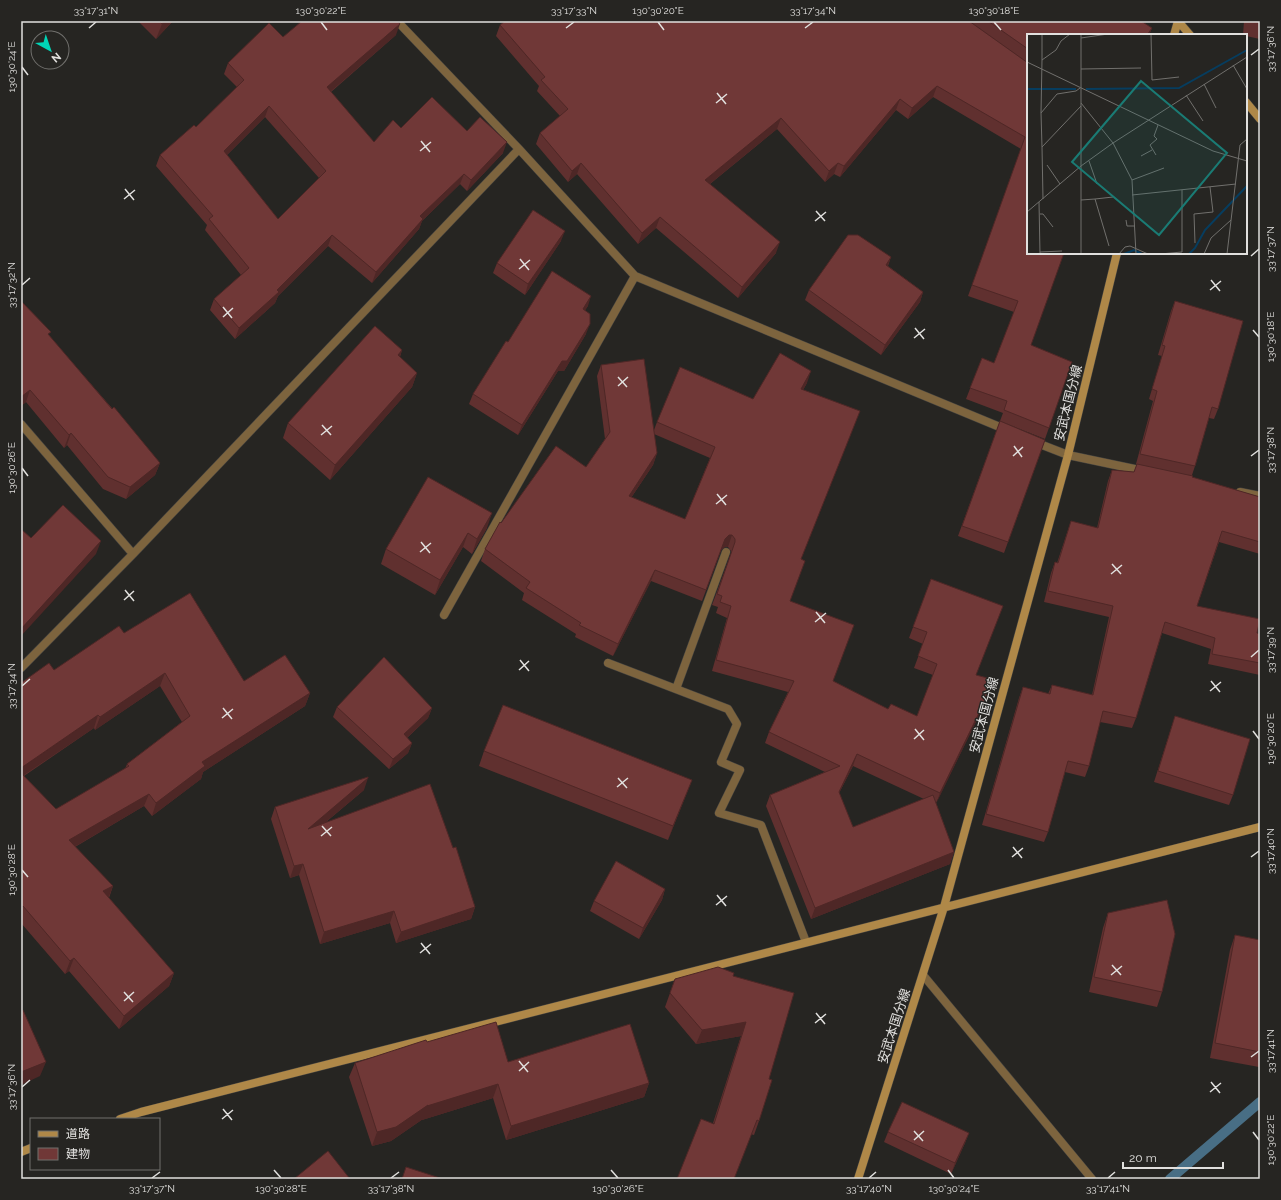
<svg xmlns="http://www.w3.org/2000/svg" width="1281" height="1200" viewBox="0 0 1281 1200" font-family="Raleway,'Noto Sans JP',sans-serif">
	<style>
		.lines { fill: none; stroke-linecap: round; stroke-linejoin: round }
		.stream { stroke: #486e85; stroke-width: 10 }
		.lane-casing { stroke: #444340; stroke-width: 9 }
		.street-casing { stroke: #444340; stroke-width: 9 }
		.secondary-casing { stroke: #444340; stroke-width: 9 }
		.lane { stroke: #7d643e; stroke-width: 8 }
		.street { stroke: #7d643e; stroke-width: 8 }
		.secondary { stroke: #af8848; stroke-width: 8 }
		.wall { fill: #60302f; fill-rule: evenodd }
		.shaded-wall { fill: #4e2726 }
		.building { fill: #703837; stroke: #4e2726; fill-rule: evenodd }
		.ticks { fill: none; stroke: #e1e0de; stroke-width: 1.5 }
		.labels { text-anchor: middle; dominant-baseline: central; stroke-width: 3; stroke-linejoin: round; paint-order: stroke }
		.street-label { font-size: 13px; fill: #e1e0de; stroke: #262522 }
		.inset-river { fill: none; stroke: #063d5f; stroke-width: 2 }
		.inset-road { fill: none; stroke: #71706d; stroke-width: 1 }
		.view { fill: #1a7b74; fill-opacity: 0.15; stroke: #1a7b74; stroke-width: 2 }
		.inset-edge { fill: none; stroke: #e1e0de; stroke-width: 2 }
		.neatline { fill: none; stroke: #e1e0de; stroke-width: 1.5 }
		.ticks-label { font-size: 10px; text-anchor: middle; fill: #e1e0de }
	</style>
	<rect width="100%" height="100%" fill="#262522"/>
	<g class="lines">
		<path class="stream" d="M 1170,1179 L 1260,1102"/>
		<g class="lane-casing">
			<path id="lane" d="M 923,975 L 1092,1179"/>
		</g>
		<g class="street-casing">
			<path id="street" d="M 397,21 L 519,149 L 635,276 L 1007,430
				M 21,424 L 133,554
				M 1032,441 L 1068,455 L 1144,471
				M 1240,492 L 1260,496
				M 444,615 L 635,276
				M 608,663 L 728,709 L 737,724 L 721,762 L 740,770 L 719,813 L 761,825 L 806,942
				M 21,668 L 133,554 L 519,149
				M 676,689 L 726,552"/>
		</g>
		<g class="secondary-casing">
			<path id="secondary" d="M 1178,21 L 1190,35
				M 1174,35 L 1178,21
				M 1246,102 L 1260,119
				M 120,1119 L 141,1112 L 1260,827
				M 21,1152 L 31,1148
				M 858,1179 L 944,907 L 1068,455 L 1117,253"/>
		</g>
		<use href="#lane" class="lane"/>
		<use href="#street" class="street"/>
		<use href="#secondary" class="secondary"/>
	</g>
	<path class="wall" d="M 138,21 L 173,21 L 156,39 Z
		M 505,21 L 1141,21 L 1152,28 L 1149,35 L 1028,35 L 1028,253 L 1031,345 L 1072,362 L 1045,439 L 1000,421 L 1003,413 L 966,399 L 982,358 L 994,363 L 1014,312 L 968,296 L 1021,149 L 933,97 L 908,119 L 896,110 L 840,177 L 834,174 L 825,182 L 777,129 L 710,184 L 776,253 L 738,298 L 656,228 L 638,244 L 577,174 L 568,182 L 536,144 L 540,133 L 560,116 L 537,91 L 539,86 L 496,36 L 500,25 Z
		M 1244,21 L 1260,21 L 1260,39 L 1246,36 L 1246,35 L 1243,35 Z
		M 396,35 L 331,92 L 374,142 L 401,128 L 467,131 L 503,153 L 467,191 L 460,184 L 422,221 L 419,229 L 372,283 L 328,246 L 278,296 L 275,303 L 235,339 L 210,310 L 214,299 L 241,275 L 205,230 L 207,225 L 156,166 L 160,155 L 196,127 L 237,87 L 224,74 L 228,63 ZM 265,117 L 319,178 L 278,219 L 227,155 Z
		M 561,241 L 525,295 L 493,273 L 497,263 Z
		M 891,257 L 888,266 L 923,292 L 920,302 L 881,355 L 805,300 L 809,290 Z
		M 21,301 L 49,336 L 160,463 L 155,475 L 126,499 L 103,489 L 67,445 L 64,448 L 26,402 L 21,406 Z
		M 1175,301 L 1218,409 L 1214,419 L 1209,418 L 1195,466 L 1192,475 L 1192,477 L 1260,497 L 1260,554 L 1219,542 L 1197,606 L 1257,633 L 1260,634 L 1260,675 L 1208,664 L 1211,649 L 1162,633 L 1136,718 L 1132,728 L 1100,722 L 1089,766 L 1085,777 L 1065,772 L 1048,832 L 1044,842 L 982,825 L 1019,698 L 1023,687 L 1048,694 L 1052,685 L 1092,695 L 1109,617 L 1044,602 L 1051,573 L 1055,562 L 1057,563 L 1071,521 L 1097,528 L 1108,481 L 1112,470 L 1134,472 L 1137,464 L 1136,464 L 1153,401 L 1149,399 L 1162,356 L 1158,355 L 1171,311 Z
		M 588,306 L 585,310 L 586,334 L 564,371 L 558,371 L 518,435 L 469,404 L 473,394 L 508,342 Z
		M 402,350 L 400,357 L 417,373 L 412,387 L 330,480 L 283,438 L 288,423 Z
		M 601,365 L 654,430 L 657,422 L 753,399 L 807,383 L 803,390 L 855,423 L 801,559 L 790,601 L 833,681 L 888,709 L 917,716 L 933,675 L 914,668 L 923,644 L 909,638 L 931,579 L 976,675 L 995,680 L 991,691 L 936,803 L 954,852 L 950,864 L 811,919 L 766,806 L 770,795 L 825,772 L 765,743 L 769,732 L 788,692 L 712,671 L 727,618 L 716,613 L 718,607 L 712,605 L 731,554 L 731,551 L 728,547 L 725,547 L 721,550 L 702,601 L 651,581 L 613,656 L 575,637 L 576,634 L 522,600 L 524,593 L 481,561 L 485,549 L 501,523 L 586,467 L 605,439 L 597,376 ZM 654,434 L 710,458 L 685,519 L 631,498 L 653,465 L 657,453 ZM 853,766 L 924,799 L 853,827 L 839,793 Z
		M 1000,421 L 1045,440 L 1004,553 L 958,536 Z
		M 487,528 L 472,554 L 463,547 L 435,595 L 381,564 L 386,549 Z
		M 124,633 L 244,681 L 310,693 L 305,706 L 203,772 L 201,779 L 152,816 L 144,806 L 75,847 L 113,886 L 109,898 L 174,973 L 169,986 L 119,1029 L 69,971 L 65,974 L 21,923 L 21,683 L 54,670 ZM 160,686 L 182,722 L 127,764 L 125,769 L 56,809 L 24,776 L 94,728 L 95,730 Z
		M 337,707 L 432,708 L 428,718 L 407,738 L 412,743 L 408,753 L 389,769 L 333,717 Z
		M 1175,716 L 1233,795 L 1229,805 L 1154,782 Z
		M 484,751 L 692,780 L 668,840 L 479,766 Z
		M 364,790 L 326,822 L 453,848 L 475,907 L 471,919 L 396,943 L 390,923 L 320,944 L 299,875 L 290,878 L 271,819 L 275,807 Z
		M 665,889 L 662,900 L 639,939 L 590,911 L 594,901 Z
		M 1108,913 L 1162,992 L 1157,1007 L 1089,992 L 1103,928 Z
		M 1235,935 L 1260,940 L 1260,1064 L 1259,1067 L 1210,1058 L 1230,950 Z
		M 733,976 L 769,1079 L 759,1121 L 754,1135 L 713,1123 L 741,1036 L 696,1044 L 665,1007 L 675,979 Z
		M 427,1042 L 508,1062 L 649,1083 L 644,1097 L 506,1140 L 493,1098 L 422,1120 L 423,1119 L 391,1141 L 372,1146 L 349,1077 L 355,1063 Z
		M 888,1132 L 969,1133 L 965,1143 L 951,1174 L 884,1142 Z"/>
	<path class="shaded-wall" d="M 164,21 L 173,21 L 156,39 L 162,24 Z
		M 400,24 L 396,35 L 323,98 L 327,87 Z
		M 1152,28 L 1149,35 L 1147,35 Z
		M 937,86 L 933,97 L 908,119 L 912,108 Z
		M 900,99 L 896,110 L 840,177 L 844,166 Z
		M 269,106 L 265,117 L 220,162 L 224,151 Z
		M 781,118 L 777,129 L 701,191 L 705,180 Z
		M 507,142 L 503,153 L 467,191 L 471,180 Z
		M 581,163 L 577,174 L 568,182 L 572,171 Z
		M 838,163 L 834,174 L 825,182 L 829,171 Z
		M 464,174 L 460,184 L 422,221 L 419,229 L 372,283 L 376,272 L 420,216 Z
		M 660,217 L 656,228 L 638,244 L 642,233 Z
		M 565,231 L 561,241 L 525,295 L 528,284 Z
		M 332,235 L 328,246 L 278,296 L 275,303 L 235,339 L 239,328 Z
		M 780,242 L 776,253 L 738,298 L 742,287 Z
		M 891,257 L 887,267 L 886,265 Z
		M 923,292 L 920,302 L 881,355 L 885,345 Z
		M 591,296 L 588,306 L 579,319 L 583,309 Z
		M 590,324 L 586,334 L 564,371 L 558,371 L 518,435 L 522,425 L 562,361 Z
		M 402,350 L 397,365 L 398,355 Z
		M 811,371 L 807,383 L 797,400 L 801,389 Z
		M 417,373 L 412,387 L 330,480 L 335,465 Z
		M 30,390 L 26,402 L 21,406 L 21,397 Z
		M 860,411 L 855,423 L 796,570 L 801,559 Z
		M 71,433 L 67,445 L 64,448 L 69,435 Z
		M 657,453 L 653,465 L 624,508 L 629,496 Z
		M 160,463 L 155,475 L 126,499 L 130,487 Z
		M 492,513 L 487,528 L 472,554 L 477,539 Z
		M 468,533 L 463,547 L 435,595 L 440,580 Z
		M 729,535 L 732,535 L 728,547 L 725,547 L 721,550 L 725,539 Z
		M 101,541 L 96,554 L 21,636 L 21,629 Z
		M 655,570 L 651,581 L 613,656 L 618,644 Z
		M 165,673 L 160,686 L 95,730 L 100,717 Z
		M 995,680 L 991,691 L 936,804 L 940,793 Z
		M 310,693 L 305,706 L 203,772 L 201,779 L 152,816 L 156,803 L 202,762 Z
		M 432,708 L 428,718 L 400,744 L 404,734 Z
		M 98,715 L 94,728 L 21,777 L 21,768 Z
		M 412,743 L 408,753 L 389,769 L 393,759 Z
		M 857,754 L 853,766 L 834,803 L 839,792 Z
		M 368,778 L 364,790 L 304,840 L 308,829 Z
		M 692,780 L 668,840 L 673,826 Z
		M 149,794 L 144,806 L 64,853 L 69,840 Z
		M 954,852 L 950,864 L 811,919 L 815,908 Z
		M 303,864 L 299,875 L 290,878 L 294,866 Z
		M 113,886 L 108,899 L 103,891 Z
		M 665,889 L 662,900 L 639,939 L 643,928 Z
		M 475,907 L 471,919 L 396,943 L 401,932 Z
		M 394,911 L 390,923 L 320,944 L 324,932 Z
		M 74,958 L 69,971 L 65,974 L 70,961 Z
		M 174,973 L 169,986 L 119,1029 L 124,1016 Z
		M 746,1022 L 741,1036 L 696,1044 L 702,1030 Z
		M 46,1062 L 40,1076 L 21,1085 L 21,1072 Z
		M 649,1083 L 644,1097 L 506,1140 L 511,1126 Z
		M 498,1084 L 493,1098 L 422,1120 L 423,1119 L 391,1141 L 372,1146 L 377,1132 L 428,1105 Z
		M 969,1133 L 965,1143 L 951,1174 L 955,1163 Z"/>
	<path class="building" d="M 159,21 L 164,21 L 162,24 Z
		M 302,21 L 398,21 L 400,24 L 327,87 L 374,142 L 393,120 L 401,128 L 432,97 L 467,131 L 480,117 L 507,142 L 471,180 L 464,174 L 420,216 L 423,219 L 376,272 L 332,235 L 277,290 L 279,292 L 239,328 L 214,299 L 249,268 L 209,219 L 213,216 L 160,155 L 194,125 L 196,127 L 244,80 L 228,63 L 269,23 L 283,37 ZM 269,106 L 326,171 L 278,219 L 224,151 Z
		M 505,21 L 969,21 L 1028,63 L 1028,253 L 1064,253 L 1031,345 L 1072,362 L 1049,428 L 1004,410 L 1007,401 L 970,388 L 982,358 L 994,363 L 1018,301 L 972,285 L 1025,137 L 937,86 L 912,108 L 900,99 L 844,166 L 838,163 L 829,171 L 781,118 L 705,180 L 780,242 L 742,287 L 660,217 L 642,233 L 581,163 L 572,171 L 540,133 L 568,109 L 541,80 L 545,77 L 500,25 Z
		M 988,21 L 1141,21 L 1152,28 L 1147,35 L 1028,35 L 1028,49 Z
		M 533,210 L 565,231 L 528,284 L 497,263 Z
		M 848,235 L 858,235 L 891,257 L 886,265 L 923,292 L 885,345 L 809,290 Z
		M 552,271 L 591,296 L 583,309 L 590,314 L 590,324 L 567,361 L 562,361 L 522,425 L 473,394 L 506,341 L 508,342 Z
		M 21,301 L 51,332 L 48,334 L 112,409 L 114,407 L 160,463 L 130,487 L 108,477 L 71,433 L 69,435 L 30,390 L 21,397 Z
		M 1175,301 L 1243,321 L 1218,409 L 1212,407 L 1195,466 L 1140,454 L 1157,391 L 1152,389 L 1165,346 L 1162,345 Z
		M 375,326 L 402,350 L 398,355 L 417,373 L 335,465 L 288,423 Z
		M 780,353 L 811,371 L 801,389 L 860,411 L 801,559 L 805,561 L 790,601 L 854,625 L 833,681 L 888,709 L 891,704 L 917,716 L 937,664 L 918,656 L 927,632 L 913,627 L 931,579 L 1003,606 L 976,675 L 995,680 L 940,793 L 857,754 L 839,792 L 853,827 L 933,795 L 954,852 L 815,908 L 770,795 L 840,766 L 769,732 L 794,681 L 716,660 L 731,606 L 720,602 L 722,596 L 717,594 L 735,542 L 735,539 L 732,535 L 729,535 L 725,539 L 706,590 L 655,570 L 618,644 L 579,625 L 581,623 L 526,588 L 530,582 L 485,549 L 500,522 L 501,523 L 556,446 L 586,467 L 610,432 L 601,365 L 644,359 L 657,453 L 629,496 L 685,519 L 715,447 L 657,422 L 680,367 L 753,399 Z
		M 1000,421 L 1045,440 L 1008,542 L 962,526 Z
		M 1137,464 L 1193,476 L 1192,477 L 1260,497 L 1260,542 L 1222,531 L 1197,606 L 1260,619 L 1257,633 L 1260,634 L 1260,663 L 1212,654 L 1215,638 L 1165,622 L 1136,718 L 1103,711 L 1089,766 L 1068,761 L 1048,832 L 986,814 L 1023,687 L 1050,694 L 1052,685 L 1093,695 L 1113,606 L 1048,591 L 1055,562 L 1058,563 L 1071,521 L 1098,528 L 1112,470 L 1134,472 Z
		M 428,477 L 492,513 L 477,539 L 468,533 L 440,580 L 386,549 Z
		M 63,505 L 101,541 L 21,629 L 21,529 L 31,538 Z
		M 190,593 L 244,681 L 285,655 L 310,693 L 202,762 L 205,766 L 156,803 L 149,794 L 69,840 L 113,886 L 103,891 L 174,973 L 124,1016 L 74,958 L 70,961 L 23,906 L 21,908 L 21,773 L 56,809 L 129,766 L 127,764 L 190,716 L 165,673 L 100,717 L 98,715 L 21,768 L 21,683 L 49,663 L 54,670 L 119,626 L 124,633 Z
		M 384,657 L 432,708 L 404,734 L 412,743 L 393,759 L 337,707 Z
		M 503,705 L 692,780 L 673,826 L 484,751 Z
		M 1175,716 L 1250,739 L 1233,795 L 1158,771 Z
		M 368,777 L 368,778 L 308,829 L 430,784 L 453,848 L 456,847 L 475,907 L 401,932 L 394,911 L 324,932 L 303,864 L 294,866 L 275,807 Z
		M 616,861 L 665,889 L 643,928 L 594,901 Z
		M 1167,900 L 1175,934 L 1162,992 L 1094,977 L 1108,913 Z
		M 1235,935 L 1260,940 L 1260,1052 L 1215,1043 Z
		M 718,967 L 734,973 L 733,976 L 794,993 L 769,1079 L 772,1080 L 759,1121 L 757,1120 L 734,1179 L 677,1179 L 701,1119 L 714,1124 L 746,1022 L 702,1030 L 670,993 L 675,979 Z
		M 23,1010 L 46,1062 L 21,1072 L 21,1011 Z
		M 496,1022 L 508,1062 L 630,1024 L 649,1083 L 511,1126 L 498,1084 L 427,1106 L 428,1105 L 396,1127 L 377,1132 L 355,1063 L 426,1040 L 427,1042 Z
		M 902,1102 L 969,1133 L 955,1163 L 888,1132 Z
		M 328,1151 L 350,1179 L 294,1179 Z
		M 406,1167 L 443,1179 L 402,1179 Z"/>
	<path class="ticks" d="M 321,22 L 327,30M 658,22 L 664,30M 994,22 L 1001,30M 89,28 L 96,22M 566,28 L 574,22M 805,28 L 813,22M 1251,55 L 1259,49M 22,67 L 28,75M 717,93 L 726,104M 716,103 L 727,94M 421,141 L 430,152M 420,151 L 431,142M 125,189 L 134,200M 124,199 L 135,190M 816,211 L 825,221M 815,221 L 826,212M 1251,256 L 1259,249M 520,259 L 529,270M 519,269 L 530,260M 1211,280 L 1220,291M 22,285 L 30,278M 1210,290 L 1221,281M 223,307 L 232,318M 223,317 L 233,308M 915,328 L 924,339M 1253,330 L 1259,337M 914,338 L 925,329M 618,377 L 627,387M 618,386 L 628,377M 322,425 L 331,435M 321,435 L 332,426M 1014,446 L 1022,457M 1013,456 L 1023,447M 1251,456 L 1259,450M 22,468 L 28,476M 717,494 L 726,505M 716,504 L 727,495M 421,542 L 430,553M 420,552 L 431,543M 1112,564 L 1121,574M 1111,574 L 1122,565M 125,590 L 134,601M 124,600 L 134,591M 816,612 L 825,623M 815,622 L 826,613M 1251,657 L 1259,650M 520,660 L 529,671M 519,670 L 529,661M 1211,681 L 1220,692M 22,686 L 30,679M 1210,691 L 1221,682M 223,708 L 232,719M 222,718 L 233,709M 915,729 L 924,740M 1253,731 L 1259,739M 914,739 L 924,730M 618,778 L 627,788M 617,787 L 628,778M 322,826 L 331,836M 321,836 L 332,827M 1013,847 L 1022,858M 1012,857 L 1023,848M 1251,857 L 1259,851M 22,870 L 28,877M 717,895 L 726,906M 716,905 L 727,896M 421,943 L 430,954M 420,953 L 431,944M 1112,965 L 1121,975M 1111,975 L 1122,966M 124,992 L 133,1002M 124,1001 L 134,992M 816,1013 L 825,1024M 815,1023 L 826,1014M 1251,1057 L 1259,1051M 519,1061 L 528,1072M 519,1071 L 529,1062M 1211,1082 L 1220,1093M 22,1087 L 30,1080M 1210,1092 L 1221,1083M 223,1109 L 232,1120M 222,1119 L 233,1110M 914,1131 L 923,1141M 1253,1132 L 1259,1140M 914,1140 L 924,1131M 274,1170 L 281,1178M 611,1170 L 618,1178M 948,1170 L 954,1178M 152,1178 L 160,1172M 391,1178 L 399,1172M 869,1178 L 876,1172M 1108,1178 L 1115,1172"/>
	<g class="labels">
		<g class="street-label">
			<text transform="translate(1068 403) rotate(-76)">安武本国分線</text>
			<text transform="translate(984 715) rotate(-75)">安武本国分線</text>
			<text transform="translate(894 1026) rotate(-72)">安武本国分線</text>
		</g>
	</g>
	<g transform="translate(1027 34)">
		<rect width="220" height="220" fill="#262522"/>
		<path class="inset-river" d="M 0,55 L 49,55M 59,55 L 152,54 L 220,16M 97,220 L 107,216 L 115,220M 162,220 L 168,214 L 178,196 L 220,152"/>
		<path class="inset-road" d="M 124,0 L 125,46 L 152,43M 54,4 L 81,0M 15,26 L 15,0M 0,28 L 186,117 L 220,127M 206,31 L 220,55M 54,35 L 114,34M 177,50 L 189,74M 53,54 L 49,57 L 30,60 L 14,79 L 15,113 L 54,72M 159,61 L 176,87M 54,69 L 86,109 L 105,146 L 109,220M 14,79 L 15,26 L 29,16 L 34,7 L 43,0M 15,113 L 16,165M 129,121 L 123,111 L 130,105 L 127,102 L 131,91M 114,122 L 125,116M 62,127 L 70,150M 20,131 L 33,150M 105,146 L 137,134M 105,161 L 209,150M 68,165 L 86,163M 54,166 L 68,165 L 82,212M 12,168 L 13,220M 0,178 L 54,132 L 86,109 L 220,23M 13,180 L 16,180 L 26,193M 99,186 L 100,192 L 107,192M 168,209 L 167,180 L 186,178 L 183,153M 13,218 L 35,217M 54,220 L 54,0M 92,220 L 98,213 L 103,212 L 121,220M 133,220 L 155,218 L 155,156M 177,220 L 184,204 L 204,186M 200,220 L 213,111 L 220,105"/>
		<path class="view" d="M 114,47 L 200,119 L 132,201 L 45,128 Z"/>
		<rect width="220" height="220" class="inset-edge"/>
	</g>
	<rect width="1281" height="1200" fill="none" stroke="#262522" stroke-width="44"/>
	<rect x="30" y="1118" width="130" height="52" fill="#262522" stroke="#71706d"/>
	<rect x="38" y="1131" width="20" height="6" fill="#af8848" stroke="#71706d"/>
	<text x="66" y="1138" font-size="12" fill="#e1e0de">道路</text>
	<rect x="38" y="1148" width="20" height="12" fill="#703837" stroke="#71706d"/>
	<text x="66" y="1158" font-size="12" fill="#e1e0de">建物</text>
	<g transform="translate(50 50) rotate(140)"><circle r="19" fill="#262522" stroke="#71706d"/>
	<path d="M0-3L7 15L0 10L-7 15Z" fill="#00d5b7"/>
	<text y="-6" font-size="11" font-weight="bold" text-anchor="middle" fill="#e1e0de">N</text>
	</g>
	<path d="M1123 1162v6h100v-6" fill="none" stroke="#e1e0de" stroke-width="2"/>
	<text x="1129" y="1162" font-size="12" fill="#e1e0de" stroke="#262522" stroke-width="3" paint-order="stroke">20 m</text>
	<rect x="22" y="22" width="1237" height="1156" class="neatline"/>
	<g class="ticks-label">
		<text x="96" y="14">33°17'31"N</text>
		<text x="321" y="14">130°30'22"E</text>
		<text x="574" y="14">33°17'33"N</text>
		<text x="658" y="14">130°30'20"E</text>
		<text x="813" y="14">33°17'34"N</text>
		<text x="994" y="14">130°30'18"E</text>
		<text transform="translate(1270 49) rotate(-90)" y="4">33°17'36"N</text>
		<text transform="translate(11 67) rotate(-90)" y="4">130°30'24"E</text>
		<text transform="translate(1270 249) rotate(-90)" y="4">33°17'37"N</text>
		<text transform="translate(11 285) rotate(-90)" y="4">33°17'32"N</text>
		<text transform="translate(1270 337) rotate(-90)" y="4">130°30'18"E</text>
		<text transform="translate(1270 450) rotate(-90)" y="4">33°17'38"N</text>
		<text transform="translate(11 468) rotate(-90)" y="4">130°30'26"E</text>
		<text transform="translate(1270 650) rotate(-90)" y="4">33°17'39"N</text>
		<text transform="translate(11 686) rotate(-90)" y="4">33°17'34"N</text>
		<text transform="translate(1270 739) rotate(-90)" y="4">130°30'20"E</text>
		<text transform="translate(1270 851) rotate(-90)" y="4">33°17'40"N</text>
		<text transform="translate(11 870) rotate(-90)" y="4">130°30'28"E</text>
		<text transform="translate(1270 1051) rotate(-90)" y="4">33°17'41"N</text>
		<text transform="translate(11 1087) rotate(-90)" y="4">33°17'36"N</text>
		<text transform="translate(1270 1140) rotate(-90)" y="4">130°30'22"E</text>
		<text x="152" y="1192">33°17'37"N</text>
		<text x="281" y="1192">130°30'28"E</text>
		<text x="391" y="1192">33°17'38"N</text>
		<text x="618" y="1192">130°30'26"E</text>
		<text x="869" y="1192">33°17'40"N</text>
		<text x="954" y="1192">130°30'24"E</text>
		<text x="1108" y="1192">33°17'41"N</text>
	</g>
</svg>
